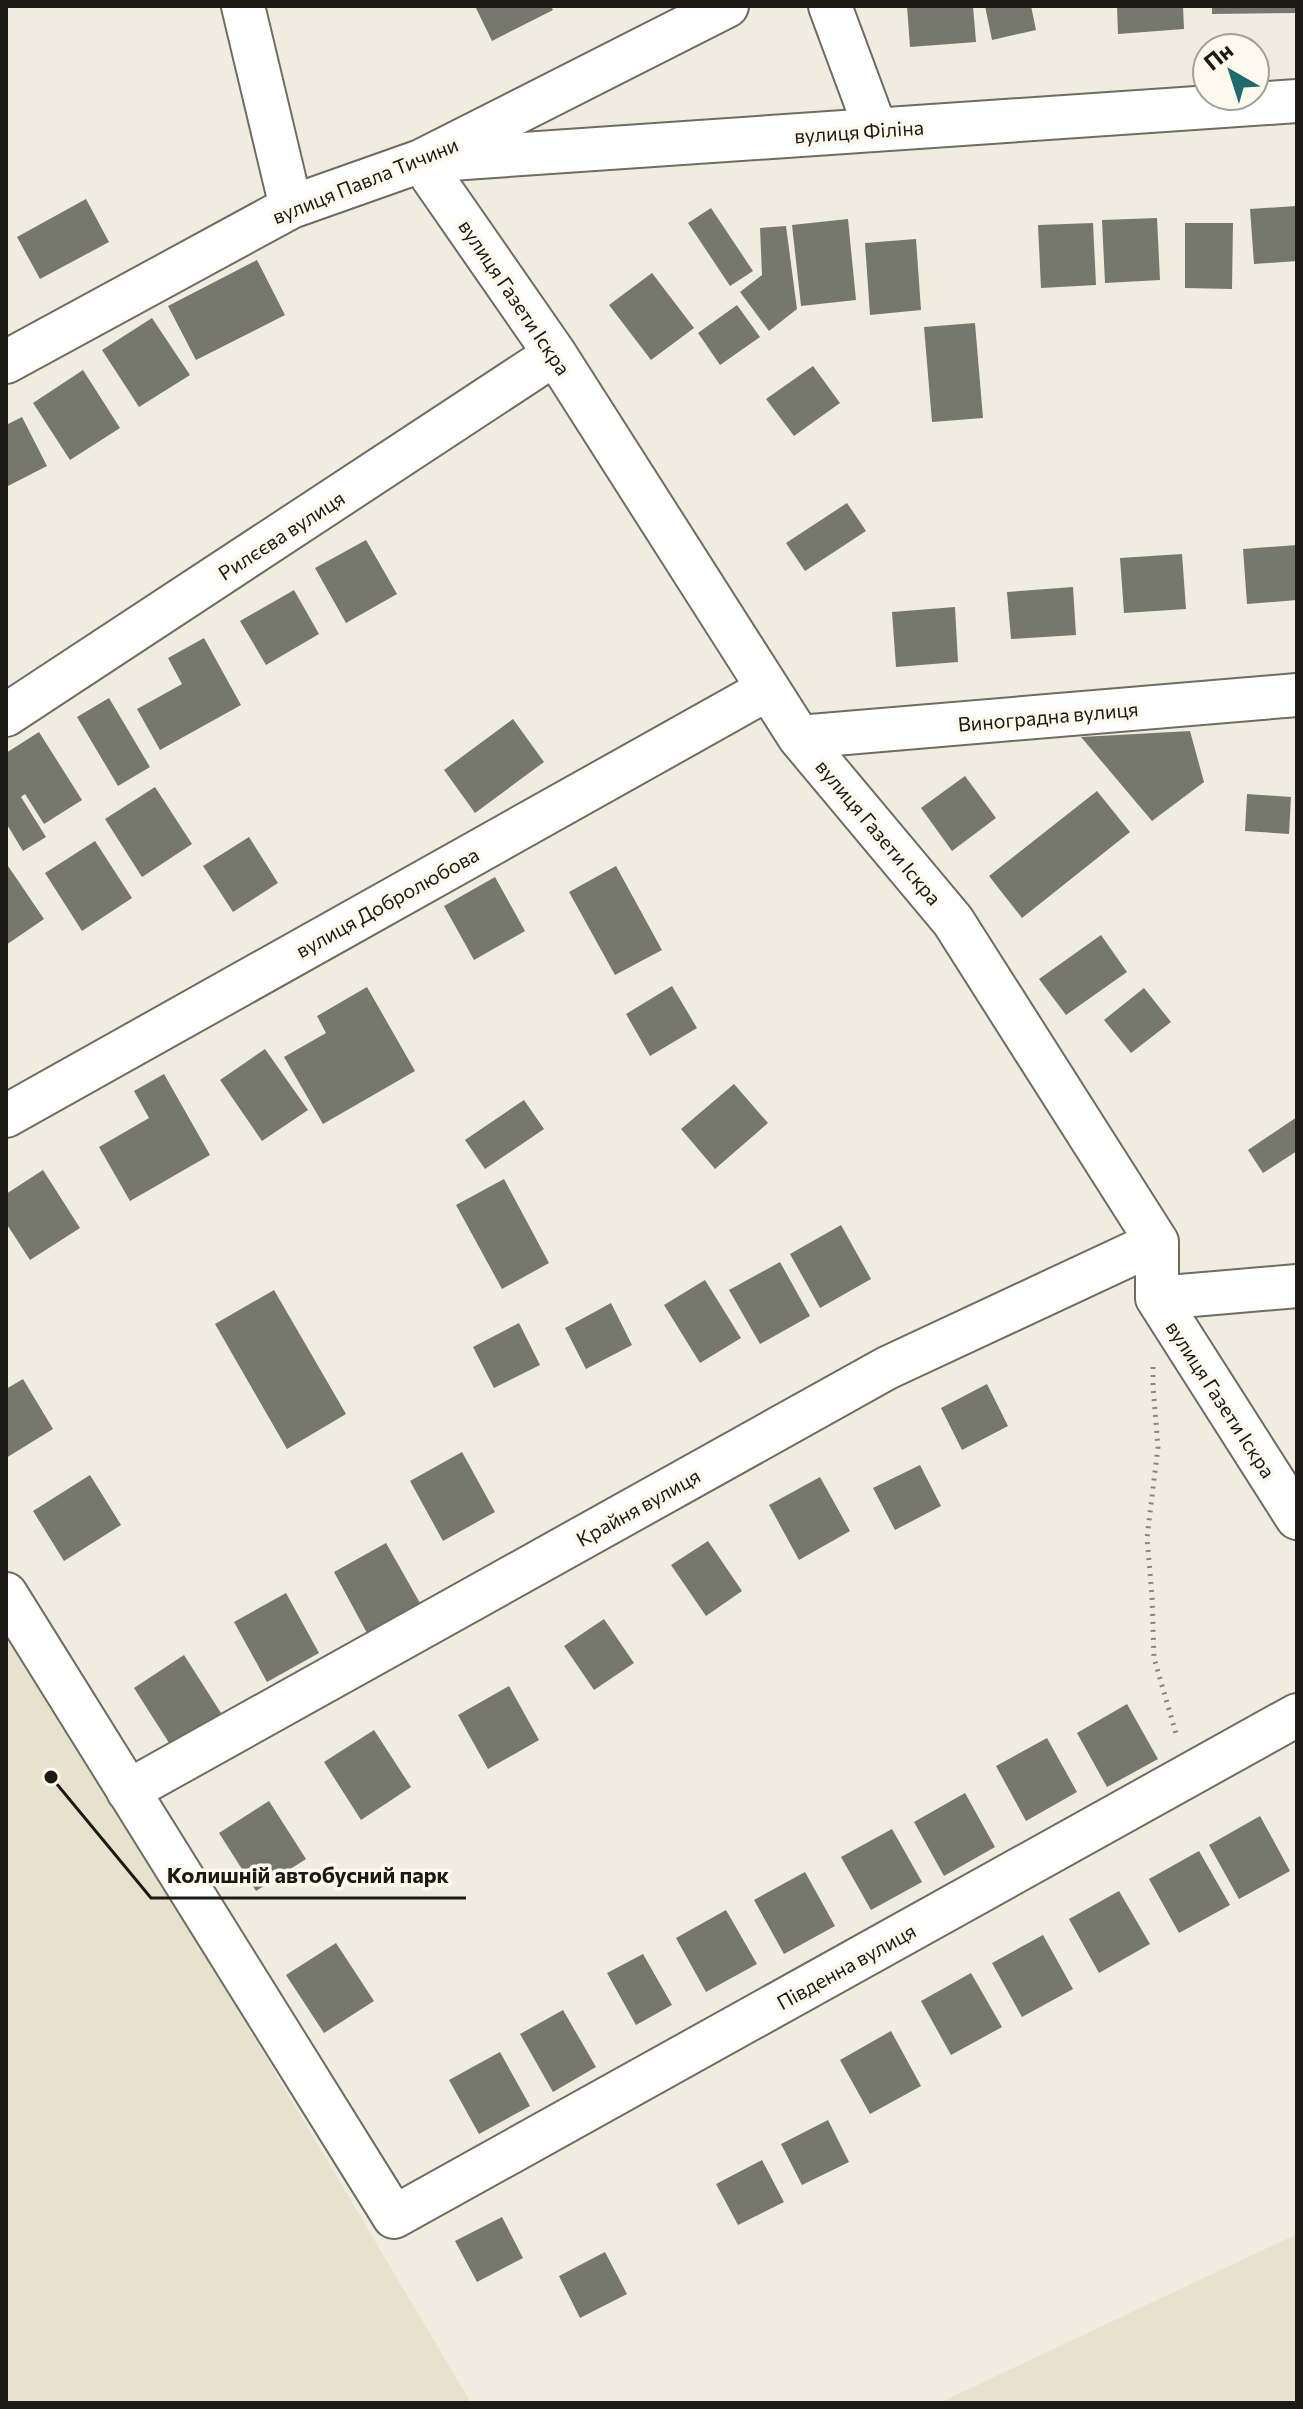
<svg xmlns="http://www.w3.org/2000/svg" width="1303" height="2409" viewBox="0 0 1303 2409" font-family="Commissioner,sans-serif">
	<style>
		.built { fill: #e7e1cd }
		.building { fill: #77786d }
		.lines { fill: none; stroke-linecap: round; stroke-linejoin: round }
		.street-casing { stroke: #6f6c61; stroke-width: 46 }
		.path { stroke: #8a877f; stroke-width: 5; stroke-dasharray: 2 6; stroke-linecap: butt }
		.street { stroke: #fff; stroke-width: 42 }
		.labels { text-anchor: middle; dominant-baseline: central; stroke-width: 7; stroke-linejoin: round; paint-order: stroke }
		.street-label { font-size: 20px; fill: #1b1a15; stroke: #fdf9ed }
		.leader { fill: none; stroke: #1b1a15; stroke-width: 3 }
		.callout-dot { fill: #1b1a15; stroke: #fdf9ed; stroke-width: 3 }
		.callout-label { font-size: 22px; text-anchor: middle; font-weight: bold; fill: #1b1a15; stroke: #fdf9ed; stroke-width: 7; stroke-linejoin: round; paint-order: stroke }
	</style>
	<rect width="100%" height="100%" fill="#f0ece0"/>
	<path class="built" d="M 6,1636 L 184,1919 L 471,2403 L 6,2403 Z
		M 1297,2234 L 1297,2403 L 939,2403 Z"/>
	<path class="building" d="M 475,6 L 551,6 L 553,10 L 492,41 Z
		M 907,6 L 973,6 L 976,42 L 910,47 Z
		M 985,6 L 1031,6 L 1036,30 L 992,40 Z
		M 1117,6 L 1183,6 L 1184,29 L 1118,34 Z
		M 1212,6 L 1297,6 L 1297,13 L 1212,14 Z
		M 86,199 L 109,242 L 40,279 L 17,237 Z
		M 1297,206 L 1297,261 L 1254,264 L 1250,209 Z
		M 711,208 L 753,271 L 730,286 L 688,223 Z
		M 1157,218 L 1160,280 L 1105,283 L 1102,220 Z
		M 848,219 L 856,300 L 801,306 L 792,225 Z
		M 1093,223 L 1096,285 L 1041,288 L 1038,225 Z
		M 1185,223 L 1233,223 L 1232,289 L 1185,288 Z
		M 786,226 L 797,309 L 769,331 L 740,292 L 762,275 L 760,228 Z
		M 916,239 L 921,310 L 870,315 L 865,243 Z
		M 257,260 L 285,315 L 196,360 L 168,306 Z
		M 652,273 L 694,328 L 651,360 L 609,305 Z
		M 737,305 L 760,337 L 720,365 L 698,333 Z
		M 152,318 L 190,375 L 139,407 L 102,350 Z
		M 975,323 L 983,418 L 932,422 L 924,327 Z
		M 813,366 L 840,403 L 794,436 L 766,399 Z
		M 83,370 L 120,428 L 70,460 L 33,403 Z
		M 22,417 L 47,466 L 6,487 L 6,425 Z
		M 847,503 L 866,531 L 805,571 L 786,543 Z
		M 366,540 L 397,594 L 346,623 L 315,568 Z
		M 1297,545 L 1297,600 L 1247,604 L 1243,549 Z
		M 1182,554 L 1186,609 L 1124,613 L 1120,558 Z
		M 1073,587 L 1076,635 L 1011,639 L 1007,592 Z
		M 294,590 L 319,634 L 266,665 L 240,621 Z
		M 955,607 L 958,662 L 896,667 L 892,612 Z
		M 204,638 L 241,705 L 160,750 L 137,709 L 182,684 L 168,658 Z
		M 109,698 L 150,767 L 118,786 L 77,717 Z
		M 513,719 L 544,762 L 475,813 L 444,770 Z
		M 1190,731 L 1204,782 L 1152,821 L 1081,737 Z
		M 39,732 L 82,800 L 44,824 L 25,794 L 21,797 L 46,837 L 23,851 L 6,823 L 6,753 Z
		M 965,776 L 996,818 L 952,851 L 921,808 Z
		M 155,787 L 192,844 L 142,877 L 105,819 Z
		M 1097,791 L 1130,832 L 1022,918 L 989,876 Z
		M 1247,794 L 1291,797 L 1289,834 L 1245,831 Z
		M 249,837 L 278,883 L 233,912 L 203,866 Z
		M 95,841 L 132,898 L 82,931 L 45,873 Z
		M 6,863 L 44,919 L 6,945 Z
		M 616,866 L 662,950 L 615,975 L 569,892 Z
		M 495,877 L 525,931 L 474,960 L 444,906 Z
		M 1101,935 L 1127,972 L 1066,1015 L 1039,979 Z
		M 672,986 L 697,1028 L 650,1056 L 626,1014 Z
		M 367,987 L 415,1071 L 323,1124 L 284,1057 L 326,1033 L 317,1016 Z
		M 1144,988 L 1171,1022 L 1131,1053 L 1104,1020 Z
		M 265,1049 L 308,1110 L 262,1141 L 220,1080 Z
		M 164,1074 L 210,1155 L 130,1201 L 99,1147 L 149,1118 L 134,1091 Z
		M 734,1084 L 768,1123 L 715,1169 L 681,1129 Z
		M 524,1100 L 544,1129 L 485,1169 L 465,1140 Z
		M 1297,1117 L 1297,1151 L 1263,1173 L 1248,1150 Z
		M 43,1170 L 80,1228 L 30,1260 L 6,1223 L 6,1194 Z
		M 504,1179 L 549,1263 L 502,1289 L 456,1205 Z
		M 841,1225 L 871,1279 L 820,1308 L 790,1254 Z
		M 780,1262 L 810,1316 L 760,1344 L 729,1290 Z
		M 705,1280 L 741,1338 L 700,1363 L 664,1305 Z
		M 274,1290 L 346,1414 L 287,1449 L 215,1324 Z
		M 611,1303 L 632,1345 L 586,1369 L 565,1328 Z
		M 519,1323 L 540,1365 L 494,1388 L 473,1347 Z
		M 23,1379 L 53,1429 L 6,1458 L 6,1389 Z
		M 987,1384 L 1008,1426 L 962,1450 L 941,1408 Z
		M 462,1452 L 495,1512 L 443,1541 L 410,1481 Z
		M 920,1465 L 941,1506 L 895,1530 L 873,1488 Z
		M 90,1475 L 121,1525 L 64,1561 L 33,1511 Z
		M 820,1477 L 850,1531 L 799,1560 L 769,1505 Z
		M 708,1541 L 742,1591 L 706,1616 L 671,1565 Z
		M 386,1543 L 420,1603 L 367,1633 L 334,1572 Z
		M 286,1593 L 319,1653 L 267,1682 L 234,1622 Z
		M 604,1619 L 634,1663 L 594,1690 L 564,1646 Z
		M 184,1655 L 221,1713 L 171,1746 L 134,1688 Z
		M 509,1686 L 539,1740 L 488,1769 L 458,1715 Z
		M 1127,1704 L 1158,1759 L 1107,1787 L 1077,1733 Z
		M 374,1730 L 411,1787 L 361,1820 L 324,1762 Z
		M 1047,1738 L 1077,1792 L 1026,1821 L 996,1766 Z
		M 965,1793 L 995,1847 L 944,1876 L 914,1822 Z
		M 269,1801 L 306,1859 L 256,1891 L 219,1833 Z
		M 1260,1816 L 1290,1871 L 1239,1899 L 1209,1845 Z
		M 892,1829 L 922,1882 L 871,1910 L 841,1857 Z
		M 1199,1851 L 1230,1905 L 1179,1933 L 1149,1879 Z
		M 805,1872 L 835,1926 L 784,1954 L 754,1900 Z
		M 1119,1891 L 1150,1944 L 1099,1973 L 1069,1919 Z
		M 726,1910 L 757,1964 L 706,1992 L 676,1938 Z
		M 1043,1935 L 1073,1989 L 1022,2017 L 992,1963 Z
		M 336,1943 L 374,2001 L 324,2033 L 286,1975 Z
		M 643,1954 L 672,2005 L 636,2025 L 607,1973 Z
		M 971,1973 L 1002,2027 L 951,2055 L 921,2001 Z
		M 563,2010 L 596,2067 L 553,2092 L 520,2034 Z
		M 891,2031 L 921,2086 L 870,2114 L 840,2060 Z
		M 500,2052 L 530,2106 L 479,2134 L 449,2080 Z
		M 828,2120 L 849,2162 L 802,2185 L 781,2144 Z
		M 762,2160 L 784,2202 L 738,2225 L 716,2184 Z
		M 502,2217 L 523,2258 L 477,2282 L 455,2241 Z
		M 605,2252 L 627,2294 L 580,2318 L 559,2276 Z"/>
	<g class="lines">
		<g class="street-casing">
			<path id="street" d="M 243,6 L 291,207
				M 830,6 L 876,130
				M 421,161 L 555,354 L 799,737 L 953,921 L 1157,1242 L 1157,1298 L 1297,1518
				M 421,161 L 1297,101
				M 6,362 L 291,207 L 421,161 L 727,6
				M 6,715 L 555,354
				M 799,737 L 1297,695
				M 6,1116 L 768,689
				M 1157,1298 L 1297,1286
				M 6,1594 L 394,2217 L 1297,1715
				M 128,1791 L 887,1368 L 1157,1242"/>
		</g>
		<path class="path" d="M 1153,1367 L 1153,1386 L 1158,1447 L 1147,1538 L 1152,1596 L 1154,1658 L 1177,1737"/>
		<use href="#street" class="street"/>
	</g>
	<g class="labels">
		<g class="street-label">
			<text transform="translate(859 131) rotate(-4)">вулиця Філіна</text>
			<text transform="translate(365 180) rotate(-22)">вулиця Павла Тичини</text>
			<text transform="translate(515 297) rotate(56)">вулиця Газети Іскра</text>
			<text transform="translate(281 535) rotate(-33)">Рилєєва вулиця</text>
			<text transform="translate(1048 716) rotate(-5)">Виноградна вулиця</text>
			<text transform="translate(879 832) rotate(50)">вулиця Газети Іскра</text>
			<text transform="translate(387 902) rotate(-29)">вулиця Добролюбова</text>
			<text transform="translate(1221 1399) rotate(57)">вулиця Газети Іскра</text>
			<text transform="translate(638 1507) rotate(-29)">Крайня вулиця</text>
			<text transform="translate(846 1966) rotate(-29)">Південна вулиця</text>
		</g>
	</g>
	<path class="leader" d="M51 1777L151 1898H466"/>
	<circle class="callout-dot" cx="51" cy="1777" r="8"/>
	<g class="callout-label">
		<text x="308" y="1883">Колишній автобусний парк</text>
	</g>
	<rect width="1303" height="2409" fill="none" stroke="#1b1a15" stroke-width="16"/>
	<g transform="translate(1231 72) rotate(321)"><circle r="38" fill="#fdf9ed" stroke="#a3a097" stroke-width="2"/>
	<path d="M0-6L14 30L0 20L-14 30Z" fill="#1f6b6c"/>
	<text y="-12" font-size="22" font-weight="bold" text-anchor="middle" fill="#1b1a15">Пн</text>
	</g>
</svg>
